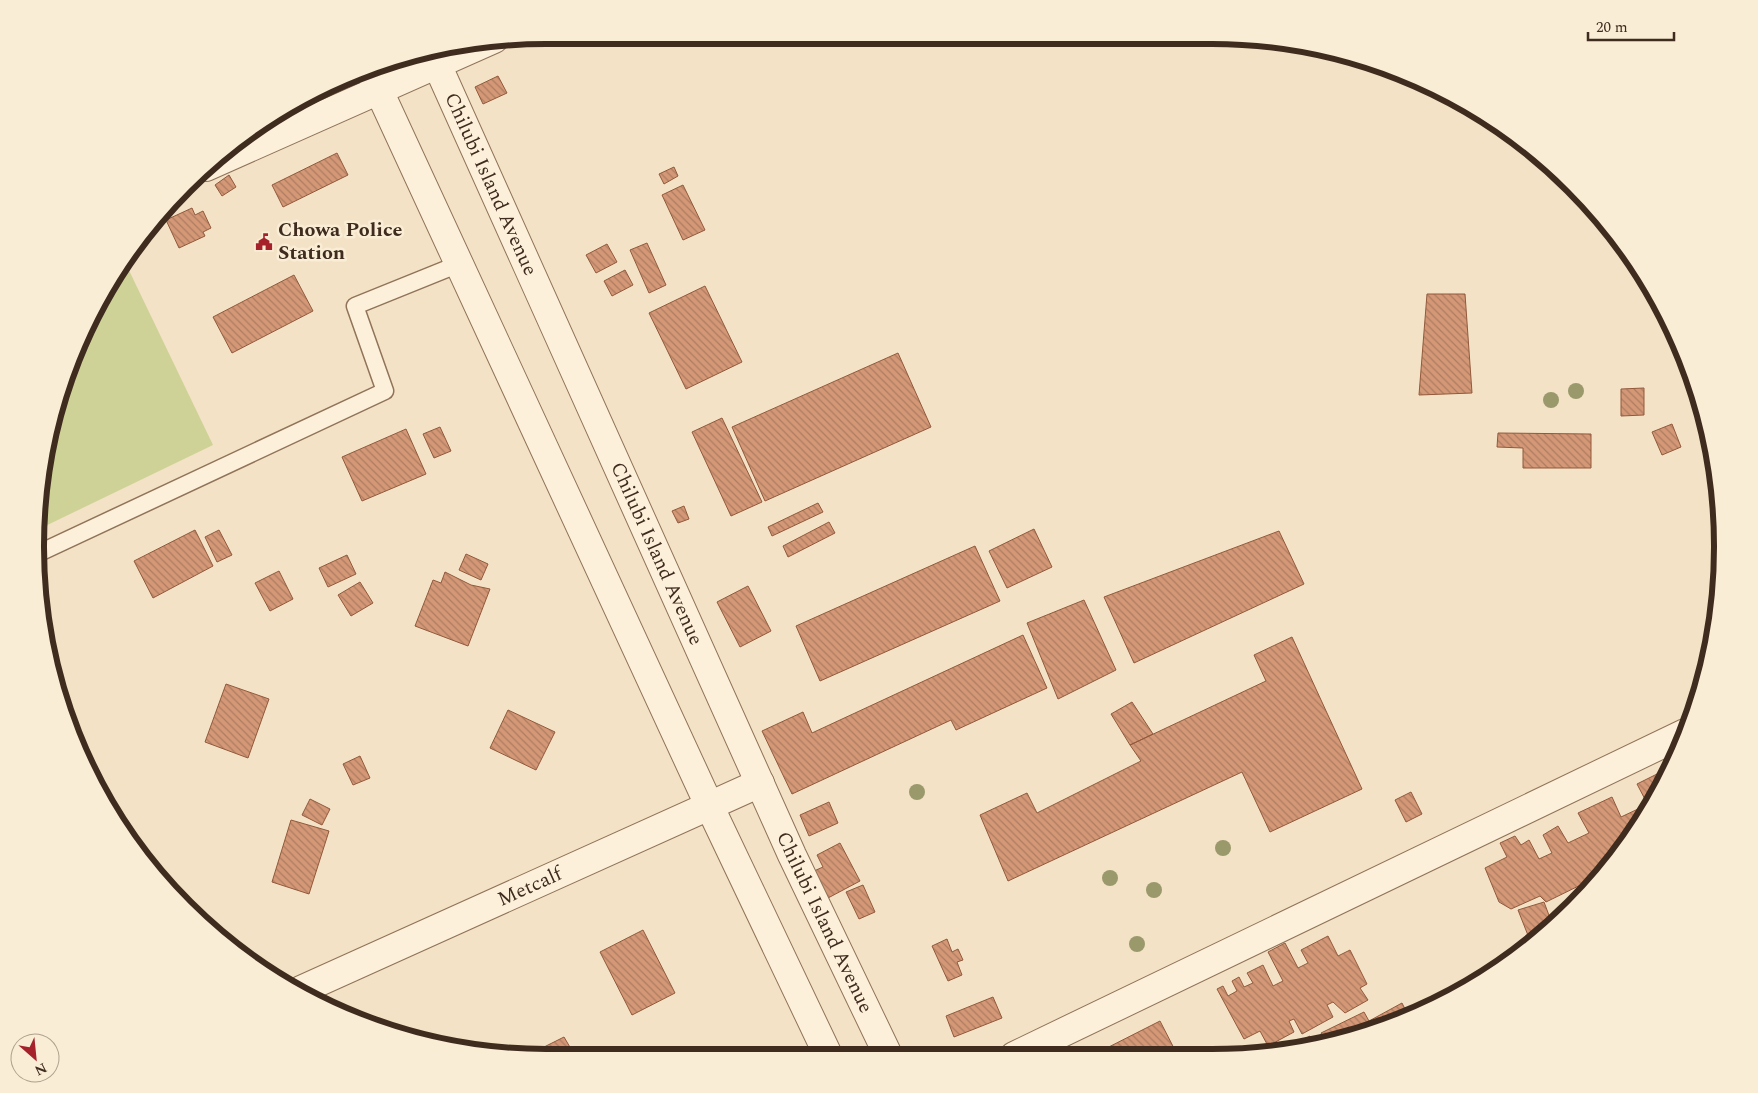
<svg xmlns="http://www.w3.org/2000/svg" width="1758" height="1093" viewBox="0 0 1758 1093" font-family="Spectral,serif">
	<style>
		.garden { fill: #cfd297 }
		.building { fill: url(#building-back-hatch); stroke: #92593c }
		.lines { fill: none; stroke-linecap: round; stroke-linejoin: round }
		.service-casing { stroke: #907359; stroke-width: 19 }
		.minor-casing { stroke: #907359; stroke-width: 30 }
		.tertiary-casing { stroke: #907359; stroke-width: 30 }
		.service { stroke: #fcf0da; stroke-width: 16 }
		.minor { stroke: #fcf0da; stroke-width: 28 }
		.tertiary { stroke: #fcf0da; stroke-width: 28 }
		.tree { fill: #9a996b }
		.labels { text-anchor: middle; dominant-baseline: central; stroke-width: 5; stroke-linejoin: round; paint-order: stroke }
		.street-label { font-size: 20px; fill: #3f2c1e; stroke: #f9edd6 }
		.poi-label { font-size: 20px; font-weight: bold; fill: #3f2c1e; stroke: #f9edd6; text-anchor: start }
		.rim { fill: none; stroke: #3f2c1e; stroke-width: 6 }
	</style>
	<defs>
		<pattern id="building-back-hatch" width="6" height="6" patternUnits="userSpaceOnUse" patternTransform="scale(1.25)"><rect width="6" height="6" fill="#d49877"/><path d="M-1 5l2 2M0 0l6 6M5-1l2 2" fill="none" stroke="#ad7c61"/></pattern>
	</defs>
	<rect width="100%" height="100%" fill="#f3e2c5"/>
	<path class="garden" d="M 124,260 L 213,445 L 37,530 L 36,513 L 62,382 L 103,291 Z"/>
	<path class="building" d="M 498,76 L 507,93 L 483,104 L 475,87 Z
		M 337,153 L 348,175 L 283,207 L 272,185 Z
		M 674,167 L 678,176 L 664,184 L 659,174 Z
		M 229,175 L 236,187 L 222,196 L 215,185 Z
		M 683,185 L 705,230 L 683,240 L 662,195 Z
		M 192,208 L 195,215 L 203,211 L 211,228 L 203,232 L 205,236 L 179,248 L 166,220 Z
		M 647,243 L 666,285 L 649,293 L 630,250 Z
		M 607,244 L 617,262 L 596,273 L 586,255 Z
		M 625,270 L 633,285 L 612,296 L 604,281 Z
		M 294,275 L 313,311 L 232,353 L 213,317 Z
		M 705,286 L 742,362 L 686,389 L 649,313 Z
		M 1427,294 L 1465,294 L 1472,393 L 1419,395 Z
		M 898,353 L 931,427 L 765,501 L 732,427 Z
		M 1644,388 L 1644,415 L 1621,416 L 1621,389 Z
		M 722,418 L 762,502 L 731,516 L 692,432 Z
		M 1672,424 L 1681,447 L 1662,455 L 1652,432 Z
		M 440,427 L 451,451 L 434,458 L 423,434 Z
		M 406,429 L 426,474 L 362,501 L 342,457 Z
		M 1498,433 L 1591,434 L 1591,468 L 1523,468 L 1523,448 L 1497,447 Z
		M 818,503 L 823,512 L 772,536 L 768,527 Z
		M 684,506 L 689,519 L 678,523 L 672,511 Z
		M 829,522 L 835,533 L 788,557 L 783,546 Z
		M 1034,529 L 1052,567 L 1007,588 L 989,551 Z
		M 195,530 L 213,566 L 153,598 L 134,561 Z
		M 219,530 L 232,555 L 217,562 L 205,537 Z
		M 1279,531 L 1304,584 L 1134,663 L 1104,597 Z
		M 975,546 L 1000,601 L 820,681 L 796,626 Z
		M 466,554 L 488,564 L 481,580 L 459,570 Z
		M 347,555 L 356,574 L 328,587 L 319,568 Z
		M 279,571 L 293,599 L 270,611 L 255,583 Z
		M 445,572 L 471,585 L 490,589 L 468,646 L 415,626 L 433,580 L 441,583 Z
		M 360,582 L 373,603 L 351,616 L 338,595 Z
		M 748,586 L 771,631 L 740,647 L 717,602 Z
		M 1084,600 L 1116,670 L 1058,699 L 1027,623 Z
		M 1023,635 L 1047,688 L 956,730 L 951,720 L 792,794 L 762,731 L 803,712 L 812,733 Z
		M 1292,637 L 1362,789 L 1270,832 L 1242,772 L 1008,881 L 980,815 L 1027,793 L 1037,813 L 1141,761 L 1130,745 L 1266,681 L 1254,655 Z
		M 226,684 L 269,699 L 248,758 L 205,742 Z
		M 1132,702 L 1153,734 L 1130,745 L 1111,714 Z
		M 508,710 L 555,732 L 536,770 L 490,748 Z
		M 360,756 L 370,778 L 353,785 L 343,764 Z
		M 1673,766 L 1670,773 L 1649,807 L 1637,784 Z
		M 1411,792 L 1422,814 L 1406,822 L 1395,800 Z
		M 1612,797 L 1621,817 L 1638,809 L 1643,817 L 1617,858 L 1601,875 L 1546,902 L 1540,896 L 1511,909 L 1499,902 L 1485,868 L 1507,857 L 1500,843 L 1515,836 L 1521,845 L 1529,840 L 1539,859 L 1552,853 L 1543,835 L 1558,826 L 1568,843 L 1589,833 L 1578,813 Z
		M 310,799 L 330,809 L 322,825 L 302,815 Z
		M 829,802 L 838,823 L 809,836 L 800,815 Z
		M 291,820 L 329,831 L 309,894 L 272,882 Z
		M 840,843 L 860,881 L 828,898 L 814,871 L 823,867 L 817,855 Z
		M 863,885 L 875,912 L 859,919 L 846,892 Z
		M 1544,902 L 1553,926 L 1531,943 L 1518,910 Z
		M 643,930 L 675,993 L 632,1015 L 600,952 Z
		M 1328,936 L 1338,956 L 1350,950 L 1367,984 L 1360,988 L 1368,1000 L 1345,1013 L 1333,1002 L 1327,1005 L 1333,1017 L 1302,1034 L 1294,1019 L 1289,1021 L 1294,1032 L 1268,1046 L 1260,1031 L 1244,1039 L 1217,989 L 1223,986 L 1228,996 L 1237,991 L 1232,981 L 1239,977 L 1244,987 L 1253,983 L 1247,973 L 1263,965 L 1273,986 L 1283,981 L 1268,952 L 1285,943 L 1298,968 L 1308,963 L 1301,950 Z
		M 947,939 L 952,952 L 958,949 L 963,960 L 957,962 L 962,975 L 948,981 L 932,946 Z
		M 993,997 L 1002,1018 L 954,1037 L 946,1016 Z
		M 1402,1003 L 1407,1013 L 1413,1010 L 1415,1014 L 1344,1040 L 1322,1044 L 1326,1042 L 1321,1033 L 1364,1012 L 1369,1021 Z
		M 1160,1021 L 1178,1056 L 1176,1057 L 1091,1056 Z
		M 1310,1036 L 1314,1045 L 1280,1051 Z
		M 564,1037 L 574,1054 L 548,1054 L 544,1047 Z
		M 1066,1046 L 1071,1056 L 1047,1056 Z"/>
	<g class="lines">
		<g class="service-casing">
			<path id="service" d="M 37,554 L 385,391 L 355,306 L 459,264"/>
		</g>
		<g class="minor-casing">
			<g id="minor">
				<path d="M 206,167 L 494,39"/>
				<path id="s1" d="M 301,990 L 760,783"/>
				<path d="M 1014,1056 L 1685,733"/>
			</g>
		</g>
		<g class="tertiary-casing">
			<g id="tertiary">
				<path id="s2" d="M 431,51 L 792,855 L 888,1055"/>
				<path d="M 369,69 L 709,805 L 828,1055"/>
			</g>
		</g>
		<use href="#service" class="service"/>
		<use href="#minor" class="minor"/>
		<use href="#tertiary" class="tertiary"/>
	</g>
	<g class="tree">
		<circle cx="1576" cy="391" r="8"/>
		<circle cx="1551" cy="400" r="8"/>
		<circle cx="917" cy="792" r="8"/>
		<circle cx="1223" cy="848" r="8"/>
		<circle cx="1110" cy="878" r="8"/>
		<circle cx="1154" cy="890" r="8"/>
		<circle cx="1137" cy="944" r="8"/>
	</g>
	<defs>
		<g id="civic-bare" transform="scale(1.35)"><path d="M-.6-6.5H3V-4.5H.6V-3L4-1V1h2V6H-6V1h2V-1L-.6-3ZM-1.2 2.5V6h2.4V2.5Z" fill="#a5222b" stroke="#f9edd6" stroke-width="2.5" paint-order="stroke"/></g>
	</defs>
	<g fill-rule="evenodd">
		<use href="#civic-bare" x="264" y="242"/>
	</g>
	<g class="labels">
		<g class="street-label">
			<text stroke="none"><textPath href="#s2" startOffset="146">Chilubi Island Avenue</textPath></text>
			<text stroke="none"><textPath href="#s2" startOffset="551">Chilubi Island Avenue</textPath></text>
			<text stroke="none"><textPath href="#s1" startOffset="251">Metcalf</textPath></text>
			<text stroke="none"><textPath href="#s2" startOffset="956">Chilubi Island Avenue</textPath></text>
		</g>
		<g class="poi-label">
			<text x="278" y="230">Chowa Police<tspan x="278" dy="23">Station</tspan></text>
		</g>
	</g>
	<path d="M0 0H1758V1093H0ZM546 44H1212A502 502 0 0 1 1714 546V547A502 502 0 0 1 1212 1049H546A502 502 0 0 1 44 547V546A502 502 0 0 1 546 44Z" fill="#f9edd6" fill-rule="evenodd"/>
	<path class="rim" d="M546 44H1212A502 502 0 0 1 1714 546V547A502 502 0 0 1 1212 1049H546A502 502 0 0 1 44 547V546A502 502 0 0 1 546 44Z"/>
	<g transform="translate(35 1058) rotate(153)"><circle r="24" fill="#f9edd6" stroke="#afa08c"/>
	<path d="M0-4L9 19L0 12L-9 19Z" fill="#a5222b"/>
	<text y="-8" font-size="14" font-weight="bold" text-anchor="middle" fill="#3f2c1e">N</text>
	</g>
	<path d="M1588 32v8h86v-8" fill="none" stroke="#3f2c1e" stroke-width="2.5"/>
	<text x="1596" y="32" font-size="15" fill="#3f2c1e" stroke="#f9edd6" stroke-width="4" paint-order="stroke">20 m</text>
</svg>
